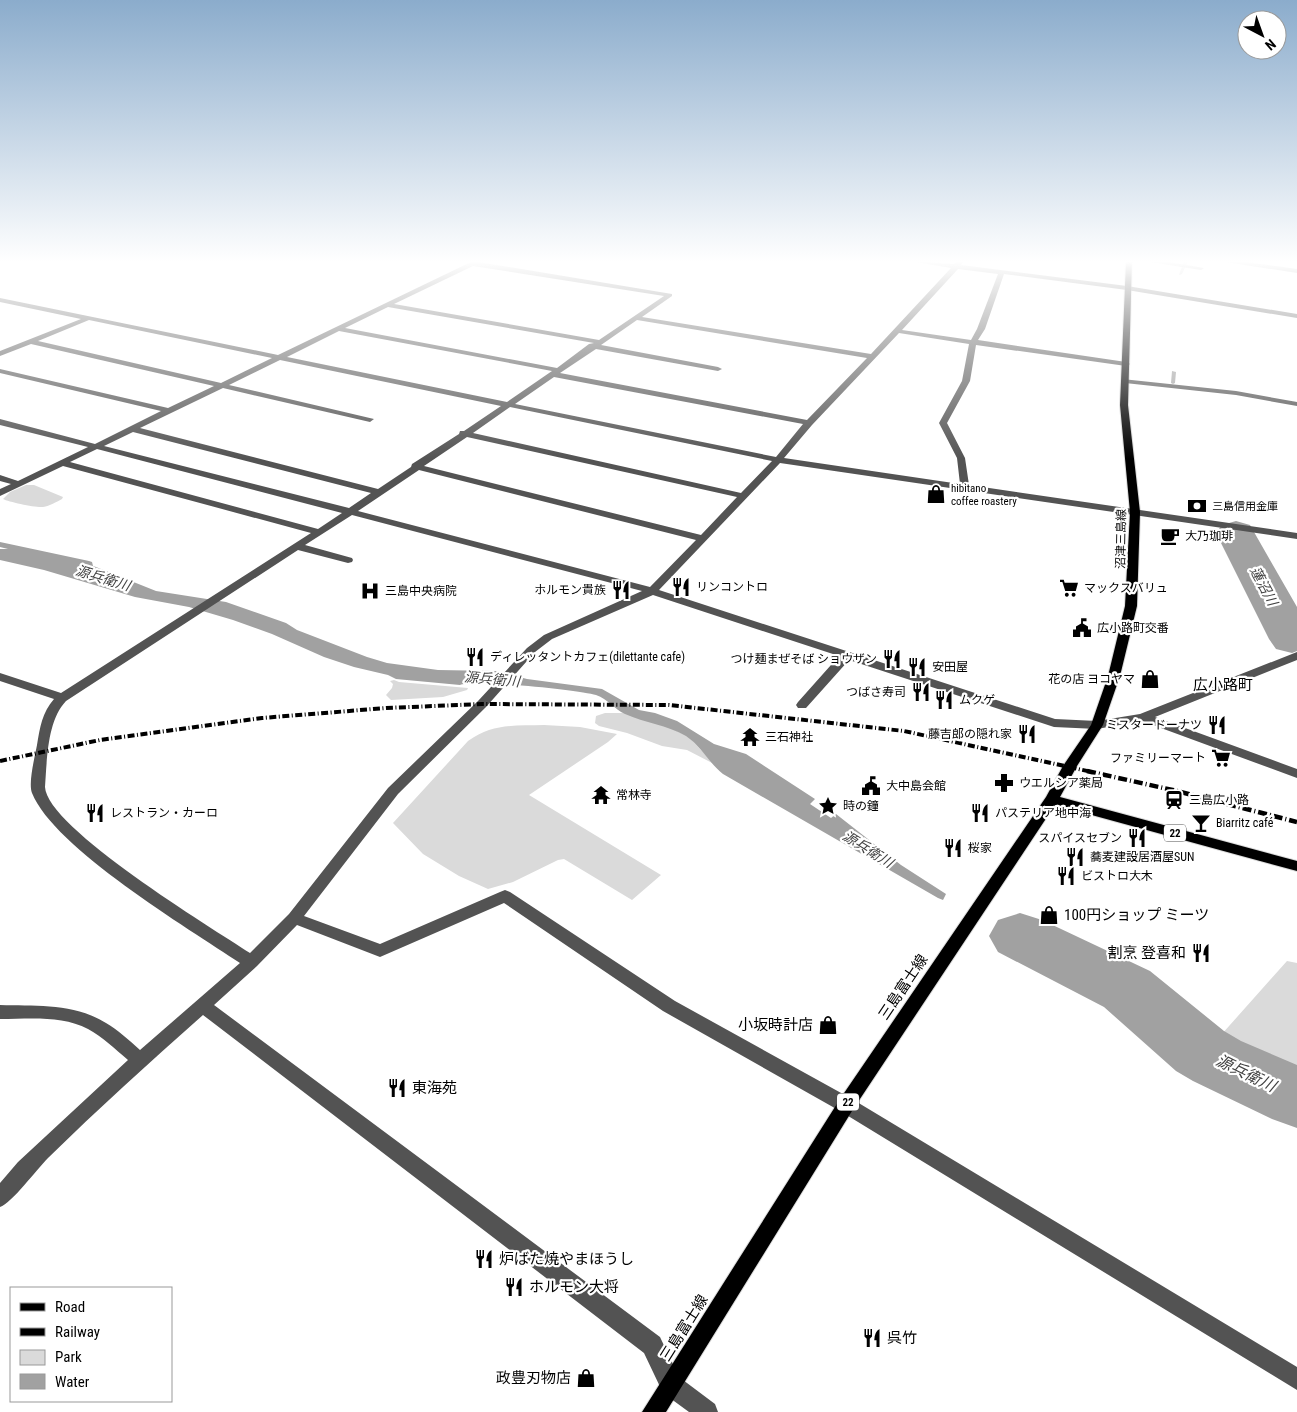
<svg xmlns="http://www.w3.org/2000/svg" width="1297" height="1412" viewBox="0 0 1297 1412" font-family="'Roboto Condensed','Noto Sans JP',sans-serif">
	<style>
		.green { fill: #dadada }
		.water { fill: #a1a1a1 }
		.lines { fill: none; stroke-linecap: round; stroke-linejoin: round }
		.stream { fill: #a1a1a1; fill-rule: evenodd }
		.river { fill: #a1a1a1; fill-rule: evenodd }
		.major-casing { stroke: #dbdbdb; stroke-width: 2 }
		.minor { fill: #535353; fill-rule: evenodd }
		.major { fill: #000; fill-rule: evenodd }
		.rail-far1 { stroke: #000; stroke-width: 4; stroke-dasharray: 7 2.5 1 2.5; stroke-linecap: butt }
		.rail { stroke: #000; stroke-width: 4.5; stroke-dasharray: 9 3 1 3; stroke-linecap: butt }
		.labels { text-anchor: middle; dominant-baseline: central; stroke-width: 4.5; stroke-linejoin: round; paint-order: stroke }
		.far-poi-label { font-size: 11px; fill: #000; stroke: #fff; text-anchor: start }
		.shield { fill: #fff; stroke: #4c4c4c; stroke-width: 1 }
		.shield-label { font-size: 11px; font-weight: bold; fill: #000 }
		.poi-label { font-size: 12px; fill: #000; stroke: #fff; text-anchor: start }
		.street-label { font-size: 12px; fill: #000; stroke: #fff }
		.water-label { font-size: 14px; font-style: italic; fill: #424242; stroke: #fff }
		.quarter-label { font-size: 15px; fill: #000; stroke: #fff }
		.near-poi-label { font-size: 15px; fill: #000; stroke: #fff; text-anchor: start }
		.near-street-label { font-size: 15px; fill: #000; stroke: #fff }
		.near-water-label { font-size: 16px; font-style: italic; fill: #424242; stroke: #fff }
	</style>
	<rect width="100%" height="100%" fill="#fff"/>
	<path class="green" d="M 26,485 L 34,485 L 63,497 L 62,499 C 56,502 50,506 43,507 C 36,508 9,502 3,499 L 10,492 Z
		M 394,680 L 399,682 L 468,688 L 467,690 L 443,697 L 391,700 L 386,695 L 392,688 L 393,684 L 390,681 Z
		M 625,713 L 659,723 L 688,736 L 714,764 L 687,750 L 662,746 L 627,733 L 599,726 L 595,723 L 596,716 L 605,713 Z
		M 544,725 L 580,727 L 617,734 L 608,742 L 529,795 L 661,875 L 632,900 L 564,859 L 558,860 L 513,882 L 488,889 L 459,876 L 423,854 L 393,823 L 468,741 C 493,723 515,726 544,725 Z
		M 1287,961 L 1297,963 L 1297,1081 L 1213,1044 Z"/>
	<path class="water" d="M 0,542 L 89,561 L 92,562 L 93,566 L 96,567 L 156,591 L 226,602 L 286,623 L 297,630 L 367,657 L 387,663 L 438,670 L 496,671 L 527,679 L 602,689 L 639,710 L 655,713 L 677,721 L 714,744 L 746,754 L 815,799 L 810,804 L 831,818 L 836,814 L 901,865 L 946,894 L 943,900 L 938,898 L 723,774 C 709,763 701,746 686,736 C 667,725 645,723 625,714 C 614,709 608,699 596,695 C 580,690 472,679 460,685 L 396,679 L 388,675 L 354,667 L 324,657 L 272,634 L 233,620 L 189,607 L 135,597 L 44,570 L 0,560 L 0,549 L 8,549 L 0,547 Z
		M 1165,1016 L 1197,1044 L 1218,1056 L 1297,1091 L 1297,1106 L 1206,1064 L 1159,1018 Z"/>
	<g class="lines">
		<path class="stream" d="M 1184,261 L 1188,261 L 1182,274 L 1179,275 Z
			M 1172,371 L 1176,372 L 1175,383 L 1173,384 L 1171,383 Z"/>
		<path class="river" d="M 1236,521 L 1250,525 L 1297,607 L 1297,651 L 1292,653 L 1276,649 L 1269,639 L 1216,533 L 1222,525 Z
			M 1020,913 L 1042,920 L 1150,971 L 1224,1031 L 1241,1041 L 1297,1065 L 1297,1128 L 1272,1119 L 1193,1081 L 1176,1071 L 1104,1007 L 998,952 L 989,936 L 998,920 Z"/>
		<g class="major-casing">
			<path id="major" d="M 1126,261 L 1132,261 L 1128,405 L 1140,512 L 1137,606 L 1120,676 L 1103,725 L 1077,766 L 1060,797 L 1297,861 L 1297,871 L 1055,805 L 852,1111 L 666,1412 L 642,1412 L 840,1099 L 1046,797 L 1063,766 L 1091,725 L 1108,676 L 1125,606 L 1130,512 L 1120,405 Z"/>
		</g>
		<path class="minor" d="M 473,261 L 672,294 L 672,296 L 642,317 L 871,354 L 951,268 L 910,261 L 954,264 L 957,261 L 964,261 L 961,265 L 1127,286 L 1297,314 L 1297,318 L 1127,290 L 1004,274 L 985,329 L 978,340 L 1126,362 L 1130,364 L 1126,366 L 976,345 L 970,381 L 947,423 L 965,458 L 969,485 L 1297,533 L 1297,539 L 780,463 L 659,590 L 1055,719 L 1097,721 L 1140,714 L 1297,652 L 1297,660 L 1155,717 L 1297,769 L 1297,778 L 1142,721 L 1097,729 L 1054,727 L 849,660 L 806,708 L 798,708 L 796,705 L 798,702 L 839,656 L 653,595 L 552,639 L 535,652 L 486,707 L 398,794 L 304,916 L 380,944 L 500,892 L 505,890 L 510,892 L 675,1001 L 852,1099 L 1297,1367 L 1297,1390 L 840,1111 L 663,1011 L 504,903 L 380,957 L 297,925 L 257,966 L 214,1005 L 660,1337 L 679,1377 L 715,1404 L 718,1412 L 689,1412 L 663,1393 L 644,1353 L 203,1015 C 150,1062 98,1109 48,1158 C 36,1170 12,1203 0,1207 L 0,1183 L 18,1162 L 128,1060 C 115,1049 103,1037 88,1029 C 62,1015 29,1019 0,1019 L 0,1005 C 36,1006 74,1003 106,1023 C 118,1030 129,1040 140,1050 L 240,963 C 188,928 54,848 32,793 C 28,783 35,756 37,745 C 40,727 42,713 54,699 L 0,681 L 0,673 L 61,693 L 311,533 L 63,466 L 0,496 L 0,489 L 11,484 L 0,481 L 0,475 L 18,481 L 88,447 L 0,425 L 0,419 L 95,444 L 161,411 L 0,373 L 0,369 L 168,408 L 214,386 L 31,344 L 0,356 L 0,351 L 81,319 L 0,302 L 0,298 L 278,355 ZM 473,266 L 664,296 L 599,340 L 394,304 ZM 958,269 L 998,274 L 977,329 L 971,340 L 902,330 ZM 388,307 L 594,343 L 589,344 L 557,368 L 345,328 ZM 89,320 L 272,358 L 221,383 L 38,341 ZM 637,320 L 867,358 L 807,420 L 560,373 L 596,349 L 718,371 L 722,369 L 718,367 L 601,345 ZM 339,331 L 552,371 L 507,402 L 287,357 ZM 899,333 L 969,344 L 962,381 L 939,423 L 957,458 L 960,484 L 784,458 L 812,425 ZM 280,360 L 501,406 L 464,431 L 460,431 L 459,434 L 412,464 L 411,467 L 378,489 L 140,428 L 223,388 L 370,422 L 374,419 L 229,385 ZM 554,377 L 803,424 L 776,457 L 515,404 ZM 510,407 L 772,461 L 741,493 L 473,433 ZM 133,432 L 371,493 L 349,508 L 104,446 ZM 467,437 L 737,497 L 701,535 L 424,466 ZM 97,449 L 342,513 L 318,529 L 70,462 ZM 419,470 L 696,540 L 650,587 L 358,511 ZM 352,515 L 642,591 L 544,635 L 527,648 L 478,701 L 388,788 L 289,914 L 250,953 C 212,928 47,828 45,787 C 47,760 47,721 66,701 L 298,550 L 348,563 L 352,562 L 353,560 L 352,558 L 305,545 Z
			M 1144,261 L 1163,261 L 1204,268 L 1201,270 Z
			M 1219,261 L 1238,261 L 1297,269 L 1297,273 Z
			M 1122,379 L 1236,391 L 1297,402 L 1297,406 L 1236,395 L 1125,383 L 1122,383 Z"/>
		<use href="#major" class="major"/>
		<path class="rail-far1" d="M 0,761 L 100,740 L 262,718 L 386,708 L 482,704 L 669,705 L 904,731 L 1092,772"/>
		<path class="rail" d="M 1087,771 L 1177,791 L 1297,822"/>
	</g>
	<linearGradient id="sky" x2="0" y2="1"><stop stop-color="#8baccc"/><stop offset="0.57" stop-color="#fff"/><stop offset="1" stop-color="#fff" stop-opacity="0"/></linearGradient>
	<rect width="1297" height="459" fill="url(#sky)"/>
	<defs>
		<g id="shop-bare" transform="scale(1.5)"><path d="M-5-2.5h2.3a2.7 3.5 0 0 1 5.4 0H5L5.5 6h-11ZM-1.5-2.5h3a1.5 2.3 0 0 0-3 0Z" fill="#000" stroke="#fff" stroke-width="2.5" paint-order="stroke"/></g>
		<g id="bank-bare" transform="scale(1.5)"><path d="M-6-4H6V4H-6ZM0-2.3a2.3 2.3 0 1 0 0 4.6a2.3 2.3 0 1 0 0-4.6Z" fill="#000" stroke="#fff" stroke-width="2.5" paint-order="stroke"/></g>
		<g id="cafe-bare" transform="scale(1.5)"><path d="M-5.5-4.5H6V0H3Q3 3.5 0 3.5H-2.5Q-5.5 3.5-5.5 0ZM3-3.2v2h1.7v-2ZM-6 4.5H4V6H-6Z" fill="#000" stroke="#fff" stroke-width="2.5" paint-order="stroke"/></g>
		<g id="restaurant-bare" transform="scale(1.5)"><path d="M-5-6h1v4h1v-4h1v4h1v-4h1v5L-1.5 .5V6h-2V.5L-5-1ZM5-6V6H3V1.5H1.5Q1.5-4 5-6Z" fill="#000" stroke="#fff" stroke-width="2.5" paint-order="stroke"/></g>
		<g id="supermarket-bare" transform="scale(1.5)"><path d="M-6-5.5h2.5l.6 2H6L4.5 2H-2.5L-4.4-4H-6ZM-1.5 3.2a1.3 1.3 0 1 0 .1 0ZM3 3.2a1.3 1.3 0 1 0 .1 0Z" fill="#000" stroke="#fff" stroke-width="2.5" paint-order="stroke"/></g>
		<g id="hospital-bare" transform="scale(1.5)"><path d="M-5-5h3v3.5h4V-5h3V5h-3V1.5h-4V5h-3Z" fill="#000" stroke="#fff" stroke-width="2.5" paint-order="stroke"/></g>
		<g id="civic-bare" transform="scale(1.5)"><path d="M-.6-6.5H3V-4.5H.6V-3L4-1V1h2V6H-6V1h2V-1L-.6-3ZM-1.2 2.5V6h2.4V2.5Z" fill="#000" stroke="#fff" stroke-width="2.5" paint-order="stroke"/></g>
		<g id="temple-bare" transform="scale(1.5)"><path d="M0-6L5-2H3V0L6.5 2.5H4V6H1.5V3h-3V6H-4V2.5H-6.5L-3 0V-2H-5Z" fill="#000" stroke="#fff" stroke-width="2.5" paint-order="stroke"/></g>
		<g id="pharmacy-bare" transform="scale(1.5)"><path d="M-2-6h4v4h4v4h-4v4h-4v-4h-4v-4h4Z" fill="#000" stroke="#fff" stroke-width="2.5" paint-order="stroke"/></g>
		<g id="station-bare" transform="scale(1.5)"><path d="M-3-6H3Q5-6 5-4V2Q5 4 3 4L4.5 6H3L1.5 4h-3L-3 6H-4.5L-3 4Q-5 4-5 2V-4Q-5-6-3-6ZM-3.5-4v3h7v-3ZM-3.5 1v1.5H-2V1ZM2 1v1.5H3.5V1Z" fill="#000" stroke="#fff" stroke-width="2.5" paint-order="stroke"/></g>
		<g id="sight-bare" transform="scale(1.5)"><path d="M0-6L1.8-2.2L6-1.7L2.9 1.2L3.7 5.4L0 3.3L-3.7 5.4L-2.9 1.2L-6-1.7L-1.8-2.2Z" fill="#000" stroke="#fff" stroke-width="2.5" paint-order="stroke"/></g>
		<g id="bar-bare" transform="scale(1.5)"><path d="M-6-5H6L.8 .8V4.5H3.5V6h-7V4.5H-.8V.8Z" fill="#000" stroke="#fff" stroke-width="2.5" paint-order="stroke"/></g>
	</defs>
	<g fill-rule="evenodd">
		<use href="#shop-bare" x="936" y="494"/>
		<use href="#bank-bare" x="1197" y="506"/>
		<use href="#cafe-bare" x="1170" y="536"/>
		<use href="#restaurant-bare" x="681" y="587"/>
		<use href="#supermarket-bare" x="1069" y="588"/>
		<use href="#restaurant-bare" x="621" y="590"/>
		<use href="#hospital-bare" x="370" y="591"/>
		<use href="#civic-bare" x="1082" y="628"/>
		<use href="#restaurant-bare" x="475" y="657"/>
		<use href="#restaurant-bare" x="892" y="659"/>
		<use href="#restaurant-bare" x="917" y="667"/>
		<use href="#shop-bare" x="1150" y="679"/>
		<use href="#restaurant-bare" x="921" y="692"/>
		<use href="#restaurant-bare" x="944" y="700"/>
		<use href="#restaurant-bare" x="1217" y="725"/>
		<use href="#restaurant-bare" x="1027" y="734"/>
		<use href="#temple-bare" x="750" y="737"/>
		<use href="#supermarket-bare" x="1221" y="758"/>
		<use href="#pharmacy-bare" x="1004" y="783"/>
		<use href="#civic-bare" x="871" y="786"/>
		<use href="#temple-bare" x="601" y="795"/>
		<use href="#station-bare" x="1174" y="800"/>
		<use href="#sight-bare" x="828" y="806"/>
		<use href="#restaurant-bare" x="95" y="813"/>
		<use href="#restaurant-bare" x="980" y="813"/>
		<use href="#bar-bare" x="1201" y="823"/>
		<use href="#restaurant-bare" x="1137" y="838"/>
		<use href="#restaurant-bare" x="953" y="848"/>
		<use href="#restaurant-bare" x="1075" y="857"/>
		<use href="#restaurant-bare" x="1066" y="876"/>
		<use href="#shop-bare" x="1049" y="915"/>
		<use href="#restaurant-bare" x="1201" y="953"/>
		<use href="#shop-bare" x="828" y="1025"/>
		<use href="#restaurant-bare" x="397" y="1088"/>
		<use href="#restaurant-bare" x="484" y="1259"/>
		<use href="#restaurant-bare" x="514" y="1287"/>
		<use href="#restaurant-bare" x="872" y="1338"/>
		<use href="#shop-bare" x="586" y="1378"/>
	</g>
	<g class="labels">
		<g class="far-poi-label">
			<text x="951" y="488">hibitano<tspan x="951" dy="13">coffee roastery</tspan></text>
			<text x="1212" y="506">三島信用金庫</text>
		</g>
		<g class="shield">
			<rect x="1164" y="824.5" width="22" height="17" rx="4"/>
			<rect x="837" y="1093.5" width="22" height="17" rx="4"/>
		</g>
		<g class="shield-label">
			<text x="1175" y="833">22</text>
			<text x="848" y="1102">22</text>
		</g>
		<g class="poi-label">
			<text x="1185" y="536">大乃珈琲</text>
			<text x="696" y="587">リンコントロ</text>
			<text x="1084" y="588">マックスバリュ</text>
			<text x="606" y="590" text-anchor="end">ホルモン貴族</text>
			<text x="385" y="591">三島中央病院</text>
			<text x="1097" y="628">広小路町交番</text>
			<text x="490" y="657">ディレッタントカフェ(dilettante cafe)</text>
			<text x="877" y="659" text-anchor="end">つけ麺まぜそば ショウザン</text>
			<text x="932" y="667">安田屋</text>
			<text x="1135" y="679" text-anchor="end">花の店 ヨコヤマ</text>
			<text x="906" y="692" text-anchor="end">つばさ寿司</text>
			<text x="959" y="700">ムクゲ</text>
			<text x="1202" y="725" text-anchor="end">ミスタードーナツ</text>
			<text x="1012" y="734" text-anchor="end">藤吉郎の隠れ家</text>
			<text x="765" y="737">三石神社</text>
			<text x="1206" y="758" text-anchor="end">ファミリーマート</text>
			<text x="1019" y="783">ウエルシア薬局</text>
			<text x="886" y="786">大中島会館</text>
			<text x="616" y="795">常林寺</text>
			<text x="1189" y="800">三島広小路</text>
			<text x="843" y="806">時の鐘</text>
			<text x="110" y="813">レストラン・カーロ</text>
			<text x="995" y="813">パステリア地中海</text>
			<text x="1216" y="823">Biarritz café</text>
			<text x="1122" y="838" text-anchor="end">スパイスセブン</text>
			<text x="968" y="848">桜家</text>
			<text x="1090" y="857">蕎麦建設居酒屋SUN</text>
			<text x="1081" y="876">ビストロ大木</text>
		</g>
		<g class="street-label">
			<text transform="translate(1121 539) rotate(-89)">沼津三島線</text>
		</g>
		<g class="water-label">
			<text transform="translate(103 578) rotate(17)">源兵衛川</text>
			<text transform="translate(1264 586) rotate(62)">蓮沼川</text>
			<text transform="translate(492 679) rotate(5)">源兵衛川</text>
			<text transform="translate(868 849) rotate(32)">源兵衛川</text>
		</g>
		<g class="quarter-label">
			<text x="1223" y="685">広小路町</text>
		</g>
		<g class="near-poi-label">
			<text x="1064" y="915">100円ショップ ミーツ</text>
			<text x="1186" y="953" text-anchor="end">割烹 登喜和</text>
			<text x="813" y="1025" text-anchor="end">小坂時計店</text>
			<text x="412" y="1088">東海苑</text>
			<text x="499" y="1259">炉ばた焼やまほうし</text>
			<text x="529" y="1287">ホルモン大将</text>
			<text x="887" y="1338">呉竹</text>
			<text x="571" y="1378" text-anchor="end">政豊刃物店</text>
		</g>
		<g class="near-street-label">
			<text transform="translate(903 987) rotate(-56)">三島富士線</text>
			<text transform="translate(684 1328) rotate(-58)">三島富士線</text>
		</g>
		<g class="near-water-label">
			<text transform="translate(1246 1073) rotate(26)">源兵衛川</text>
		</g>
	</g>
	<rect x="10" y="1287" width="162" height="115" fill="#ffffff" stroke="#999999"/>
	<rect x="20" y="1303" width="25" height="8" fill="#000000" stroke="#999999"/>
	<text x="55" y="1312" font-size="15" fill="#000000">Road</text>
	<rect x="20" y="1328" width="25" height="8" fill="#000000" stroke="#999999"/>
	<text x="55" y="1337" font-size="15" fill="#000000">Railway</text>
	<rect x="20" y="1350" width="25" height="15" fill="#dadada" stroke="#999999"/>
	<text x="55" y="1362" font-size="15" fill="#000000">Park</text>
	<rect x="20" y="1374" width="25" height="15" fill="#a1a1a1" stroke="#999999"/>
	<text x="55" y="1387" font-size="15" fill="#000000">Water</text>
	<g transform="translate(1262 35) rotate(139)"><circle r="24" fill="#ffffff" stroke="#999999"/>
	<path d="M0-4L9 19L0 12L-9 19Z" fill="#000000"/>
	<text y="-8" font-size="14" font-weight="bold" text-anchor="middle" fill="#000000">N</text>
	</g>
</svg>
